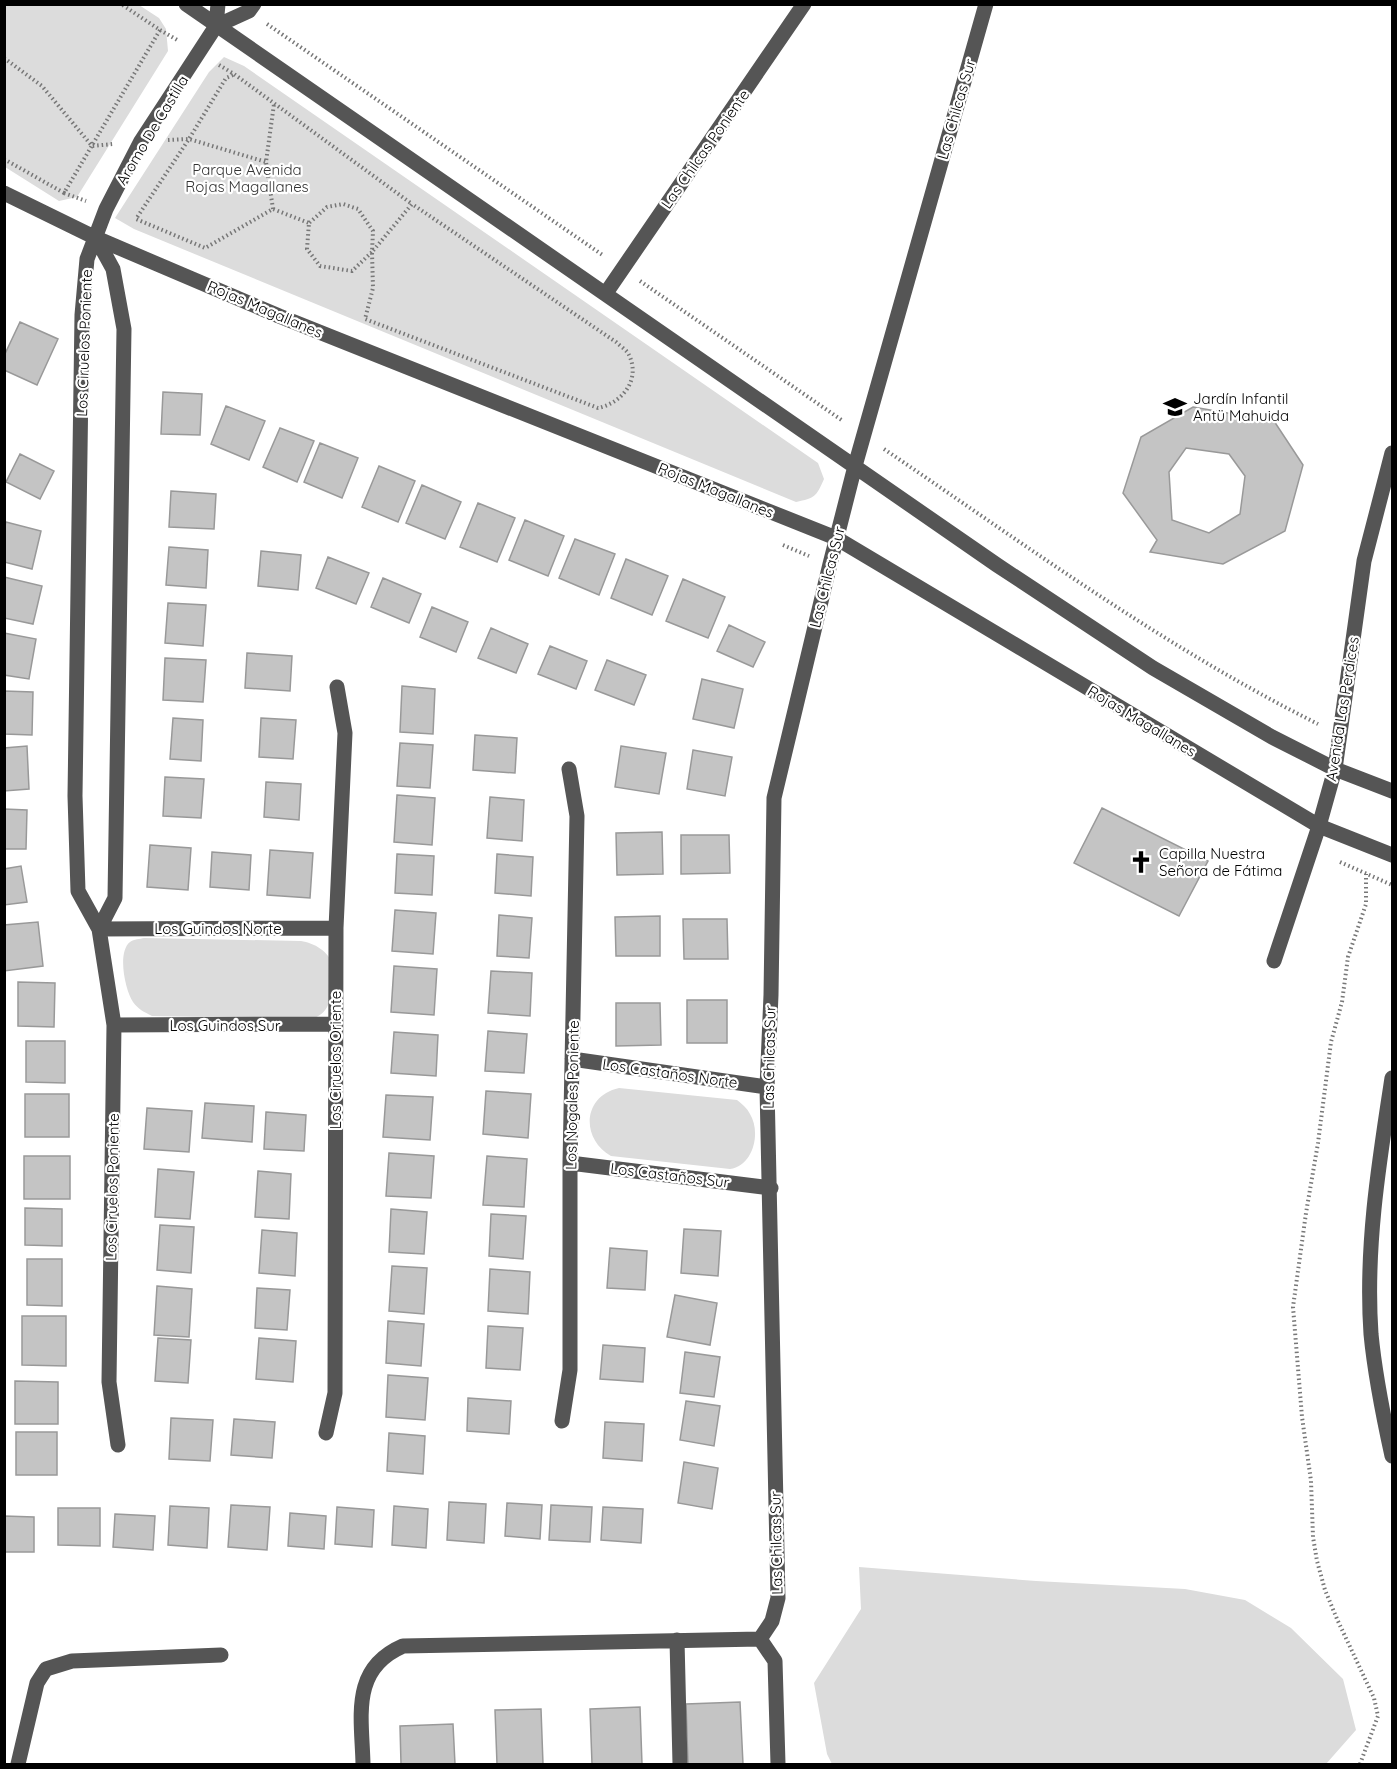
<svg xmlns="http://www.w3.org/2000/svg" width="1397" height="1769" viewBox="0 0 1397 1769" font-family="Quicksand,sans-serif">
	<style>
		.green { fill: #dcdcdc }
		.building { fill: #c4c4c4; stroke: #999; stroke-width: 1.5; fill-rule: evenodd }
		.lines { fill: none; stroke-linecap: round; stroke-linejoin: round }
		.path { stroke: #777; stroke-width: 4; stroke-dasharray: 1.5 3; stroke-linecap: butt }
		.minor { stroke: #555; stroke-width: 15 }
		.labels { text-anchor: middle; dominant-baseline: central; stroke-width: 4.5; stroke-linejoin: round; paint-order: stroke }
		.street-label { font-size: 15px; fill: #000; stroke: #fff }
		.park-label { font-size: 15px; fill: #333; stroke: #fff }
		.poi-label { font-size: 15px; fill: #000; stroke: #fff; text-anchor: start }
	</style>
	<rect width="100%" height="100%" fill="#fff"/>
	<path class="green" d="M 4,5 L 139,5 L 159,18 L 166,29 L 168,51 L 77,197 L 59,201 L 5,167 Z
		M 224,57 L 244,66 L 818,463 L 824,479 C 816,497 815,498 796,502 L 134,229 L 115,218 L 209,72 Z
		M 144,938 L 301,941 C 314,943 329,951 333,966 C 334,970 332,977 332,981 C 331,998 330,1014 311,1019 L 152,1016 C 144,1012 138,1009 133,1002 C 125,990 117,952 130,942 C 134,939 140,939 144,938 Z
		M 619,1088 L 737,1100 C 742,1104 747,1108 750,1114 C 761,1132 754,1165 730,1169 L 611,1156 C 580,1138 583,1096 619,1088 Z
		M 859,1567 L 1036,1581 L 1185,1589 L 1245,1600 L 1291,1628 L 1343,1679 L 1356,1730 L 1326,1764 L 832,1764 L 827,1754 L 814,1683 L 861,1609 Z"/>
	<path class="building" d="M 20,322 L 58,339 L 37,385 L 4,370 L 4,356 Z
		M 163,392 L 202,394 L 200,435 L 161,434 Z
		M 226,406 L 265,421 L 249,460 L 211,444 Z
		M 1193,407 L 1274,421 L 1303,465 L 1285,531 L 1223,564 L 1150,552 L 1157,540 L 1123,493 L 1141,437 ZM 1186,448 L 1229,454 L 1245,476 L 1240,514 L 1209,533 L 1172,520 L 1169,472 Z
		M 280,428 L 314,441 L 297,482 L 263,467 Z
		M 320,443 L 358,458 L 342,498 L 304,482 Z
		M 20,454 L 54,471 L 40,499 L 6,482 Z
		M 379,466 L 415,481 L 398,522 L 362,507 Z
		M 422,485 L 461,502 L 445,539 L 406,523 Z
		M 171,491 L 216,494 L 214,529 L 169,527 Z
		M 478,503 L 515,518 L 497,562 L 460,547 Z
		M 525,520 L 564,536 L 548,576 L 509,560 Z
		M 6,522 L 41,531 L 32,569 L 4,562 L 4,529 Z
		M 575,539 L 615,554 L 599,595 L 559,578 Z
		M 169,547 L 208,550 L 206,588 L 166,585 Z
		M 261,551 L 301,555 L 298,590 L 258,586 Z
		M 328,557 L 369,573 L 356,604 L 316,588 Z
		M 626,559 L 668,576 L 652,615 L 611,598 Z
		M 4,577 L 42,586 L 33,624 L 4,618 Z
		M 383,578 L 421,594 L 409,623 L 371,607 Z
		M 683,579 L 725,597 L 708,638 L 666,621 Z
		M 168,603 L 206,605 L 203,646 L 165,643 Z
		M 432,607 L 468,622 L 456,652 L 420,637 Z
		M 729,625 L 765,642 L 753,667 L 717,651 Z
		M 491,628 L 528,644 L 516,673 L 478,658 Z
		M 4,633 L 36,639 L 29,679 L 4,675 Z
		M 550,646 L 587,661 L 576,689 L 538,674 Z
		M 247,653 L 292,656 L 290,691 L 245,688 Z
		M 165,658 L 206,660 L 203,702 L 163,700 Z
		M 607,660 L 646,675 L 634,705 L 595,690 Z
		M 702,679 L 743,689 L 734,728 L 693,719 Z
		M 402,686 L 435,689 L 433,734 L 400,732 Z
		M 4,691 L 33,692 L 32,735 L 4,734 Z
		M 173,718 L 203,720 L 201,761 L 170,759 Z
		M 261,718 L 296,720 L 293,759 L 259,757 Z
		M 475,735 L 517,738 L 515,773 L 473,770 Z
		M 400,743 L 433,745 L 430,788 L 397,786 Z
		M 27,746 L 29,789 L 4,791 L 4,748 Z
		M 621,746 L 666,753 L 659,794 L 615,787 Z
		M 693,750 L 732,757 L 725,796 L 687,789 Z
		M 165,777 L 204,779 L 201,818 L 163,816 Z
		M 266,782 L 301,784 L 299,820 L 264,817 Z
		M 397,795 L 435,798 L 432,845 L 394,842 Z
		M 490,797 L 524,800 L 522,841 L 487,838 Z
		M 1102,808 L 1208,861 L 1179,916 L 1074,863 Z
		M 4,809 L 27,810 L 26,849 L 4,849 Z
		M 662,832 L 663,874 L 617,875 L 616,833 Z
		M 681,835 L 729,835 L 730,873 L 681,874 Z
		M 150,845 L 191,848 L 188,890 L 147,887 Z
		M 270,850 L 313,853 L 310,898 L 267,895 Z
		M 212,852 L 251,855 L 249,890 L 210,887 Z
		M 397,854 L 434,856 L 432,895 L 395,893 Z
		M 497,854 L 533,857 L 531,896 L 495,893 Z
		M 21,866 L 27,902 L 4,905 L 4,869 Z
		M 395,910 L 436,913 L 433,954 L 392,951 Z
		M 499,915 L 532,918 L 529,958 L 497,956 Z
		M 660,916 L 660,956 L 616,956 L 615,917 Z
		M 683,919 L 727,919 L 728,959 L 684,959 Z
		M 38,922 L 43,966 L 4,971 L 4,925 Z
		M 394,966 L 437,969 L 434,1015 L 391,1012 Z
		M 491,971 L 532,973 L 530,1016 L 488,1013 Z
		M 18,982 L 55,983 L 54,1027 L 18,1026 Z
		M 687,1000 L 727,1000 L 727,1043 L 687,1043 Z
		M 616,1003 L 660,1003 L 661,1045 L 616,1046 Z
		M 488,1031 L 527,1034 L 524,1073 L 485,1071 Z
		M 394,1032 L 438,1035 L 436,1076 L 391,1073 Z
		M 26,1041 L 65,1041 L 65,1083 L 26,1082 Z
		M 486,1091 L 531,1094 L 528,1138 L 483,1134 Z
		M 25,1094 L 69,1094 L 69,1137 L 25,1137 Z
		M 386,1095 L 433,1097 L 430,1140 L 383,1137 Z
		M 205,1103 L 254,1106 L 252,1142 L 202,1138 Z
		M 147,1108 L 192,1111 L 189,1152 L 144,1149 Z
		M 266,1112 L 306,1115 L 304,1151 L 264,1149 Z
		M 389,1153 L 434,1156 L 431,1198 L 386,1196 Z
		M 24,1156 L 70,1156 L 70,1199 L 24,1199 Z
		M 487,1156 L 527,1159 L 524,1207 L 483,1205 Z
		M 158,1169 L 194,1172 L 190,1219 L 155,1217 Z
		M 258,1171 L 291,1174 L 289,1219 L 255,1217 Z
		M 25,1208 L 62,1209 L 62,1246 L 25,1245 Z
		M 391,1209 L 427,1212 L 424,1254 L 389,1252 Z
		M 491,1214 L 526,1216 L 523,1259 L 489,1256 Z
		M 160,1225 L 194,1227 L 191,1273 L 157,1270 Z
		M 684,1229 L 721,1231 L 718,1276 L 681,1273 Z
		M 262,1230 L 297,1233 L 295,1276 L 259,1273 Z
		M 610,1248 L 647,1251 L 645,1290 L 607,1288 Z
		M 27,1259 L 62,1259 L 62,1306 L 27,1305 Z
		M 392,1266 L 427,1268 L 424,1314 L 389,1311 Z
		M 490,1269 L 530,1272 L 528,1314 L 488,1311 Z
		M 157,1286 L 192,1289 L 189,1337 L 154,1335 Z
		M 257,1288 L 290,1290 L 287,1330 L 255,1328 Z
		M 675,1295 L 717,1303 L 710,1345 L 667,1337 Z
		M 22,1316 L 66,1316 L 66,1366 L 22,1365 Z
		M 388,1321 L 424,1324 L 421,1366 L 386,1363 Z
		M 488,1326 L 523,1328 L 520,1370 L 486,1368 Z
		M 158,1338 L 191,1340 L 188,1383 L 155,1381 Z
		M 259,1338 L 296,1341 L 293,1382 L 256,1379 Z
		M 603,1345 L 645,1348 L 643,1382 L 600,1379 Z
		M 685,1352 L 720,1357 L 714,1397 L 680,1393 Z
		M 388,1375 L 428,1378 L 425,1420 L 386,1417 Z
		M 15,1381 L 58,1382 L 58,1424 L 15,1424 Z
		M 468,1398 L 511,1401 L 509,1434 L 467,1431 Z
		M 686,1401 L 720,1406 L 714,1446 L 680,1440 Z
		M 171,1418 L 213,1420 L 210,1461 L 169,1459 Z
		M 234,1419 L 275,1422 L 272,1458 L 231,1455 Z
		M 605,1422 L 644,1424 L 642,1461 L 603,1458 Z
		M 16,1432 L 57,1432 L 57,1475 L 16,1475 Z
		M 389,1433 L 425,1436 L 423,1474 L 387,1471 Z
		M 684,1462 L 718,1468 L 712,1509 L 678,1503 Z
		M 449,1502 L 486,1504 L 484,1543 L 447,1540 Z
		M 507,1503 L 542,1505 L 540,1539 L 505,1536 Z
		M 231,1505 L 270,1507 L 267,1550 L 228,1547 Z
		M 551,1505 L 592,1507 L 590,1542 L 549,1540 Z
		M 170,1506 L 209,1508 L 207,1548 L 168,1545 Z
		M 394,1506 L 428,1509 L 426,1548 L 392,1545 Z
		M 337,1507 L 374,1510 L 372,1547 L 335,1544 Z
		M 603,1507 L 643,1509 L 641,1543 L 601,1540 Z
		M 58,1508 L 100,1508 L 100,1546 L 58,1545 Z
		M 290,1513 L 326,1516 L 324,1549 L 288,1546 Z
		M 115,1514 L 155,1516 L 153,1550 L 113,1547 Z
		M 4,1516 L 34,1517 L 34,1552 L 4,1552 Z
		M 740,1702 L 743,1764 L 688,1764 L 686,1704 Z
		M 640,1707 L 642,1764 L 592,1764 L 590,1709 Z
		M 541,1709 L 543,1764 L 497,1764 L 495,1710 Z
		M 453,1724 L 455,1764 L 401,1764 L 400,1726 Z"/>
	<g class="lines">
		<path class="path" d="M 267,24 L 604,256
			M 160,30 L 179,41
			M 4,58 L 42,86 L 92,146 L 113,144
			M 219,65 L 234,74 L 412,204 L 372,252 L 373,288 L 365,319 L 598,408 C 622,403 641,380 629,355 C 627,350 620,346 616,342 L 412,204
			M 233,75 L 226,78 L 189,139 L 136,219 L 205,248 L 273,209 L 309,223 L 307,249 L 320,266 L 352,271 L 372,252 L 373,231 L 358,209 L 343,204 L 327,207 L 309,223
			M 168,140 L 189,139 L 266,162
			M 4,159 L 64,193 L 160,30 L 121,4
			M 64,193 L 86,201
			M 273,209 L 266,162 L 274,104
			M 640,281 L 843,421
			M 884,449 C 1027,546 1164,647 1318,724
			M 783,545 L 809,556
			M 1340,862 L 1392,885
			M 1360,1764 L 1378,1716 L 1374,1698 L 1337,1619 L 1325,1590 L 1317,1561 L 1313,1537 L 1311,1481 L 1302,1417 L 1293,1307 L 1306,1213 L 1318,1143 L 1331,1042 L 1342,1002 L 1348,957 L 1366,904 L 1366,874"/>
		<path class="minor" d="M 186,4 L 997,565 L 1153,668 L 1272,737 L 1335,769 L 1392,791
			M 216,26 L 249,11 L 254,4
			M 4,193 L 96,238 L 279,316 L 836,538 L 1319,826 L 1392,855
			M 96,238 L 113,269 L 124,329 L 115,898 L 99,929
			M 606,293 L 804,4
			M 99,929 L 336,928
			M 1274,961 L 1319,826 L 1335,769 L 1364,561 L 1392,453
			M 114,1025 L 335,1024
			M 572,1059 L 767,1087
			M 1392,1078 C 1379,1162 1365,1248 1371,1334 C 1375,1376 1383,1415 1392,1456
			M 570,1163 L 771,1188
			M 562,1421 L 570,1370 L 570,1163 L 577,816 L 569,769
			M 326,1433 L 335,1393 L 336,928 L 345,733 L 337,687
			M 118,1445 L 109,1382 L 114,1025 L 99,929 L 78,891 L 75,796 L 82,315 L 87,259 L 106,209 L 141,141 L 216,26 L 218,4
			M 760,1639 L 772,1621 L 778,1598 L 767,1087 L 771,995 L 774,798 L 830,564 L 855,466 L 986,4
			M 760,1639 L 775,1661 L 778,1764
			M 677,1640 L 680,1764
			M 18,1764 L 37,1683 L 46,1669 L 72,1661 L 221,1655
			M 363,1764 C 362,1717 350,1669 403,1646 L 760,1639"/>
	</g>
	<defs>
		<g id="school-bare" transform="scale(1.8)"><path d="M0-5L7-2L0 1L-7-2ZM-4 1L0 2.5L4 1V4Q0 6-4 4Z" fill="#000" stroke="#fff" stroke-width="2.5" paint-order="stroke"/></g>
		<g id="church-bare" transform="scale(1.8)"><path d="M-1.2-6h2.4v3.5h3.3v2.4h-3.3V6h-2.4V-.1h-3.3v-2.4h3.3Z" fill="#000" stroke="#fff" stroke-width="2.5" paint-order="stroke"/></g>
	</defs>
	<g fill-rule="evenodd">
		<use href="#school-bare" x="1175" y="407"/>
		<use href="#church-bare" x="1141" y="862"/>
	</g>
	<g class="labels">
		<g class="street-label">
			<text transform="translate(956 109) rotate(-74)">Las Chilcas Sur</text>
			<text transform="translate(152 130) rotate(-59)">Aromo De Castilla</text>
			<text transform="translate(705 149) rotate(-55)">Las Chilcas Poniente</text>
			<text transform="translate(265 309) rotate(23)">Rojas Magallanes</text>
			<text transform="translate(84 343) rotate(-88)">Los Ciruelos Poniente</text>
			<text transform="translate(716 490) rotate(22)">Rojas Magallanes</text>
			<text transform="translate(827 577) rotate(-76)">Las Chilcas Sur</text>
			<text transform="translate(1342 709) rotate(-81)">Avenida Las Perdices</text>
			<text transform="translate(1142 721) rotate(31)">Rojas Magallanes</text>
			<text x="218" y="928">Los Guindos Norte</text>
			<text x="225" y="1025">Los Guindos Sur</text>
			<text transform="translate(769 1057) rotate(-89)">Las Chilcas Sur</text>
			<text transform="translate(335 1060) rotate(-90)">Los Ciruelos Oriente</text>
			<text transform="translate(670 1073) rotate(8)">Los Castaños Norte</text>
			<text transform="translate(572 1095) rotate(-89)">Los Nogales Poniente</text>
			<text transform="translate(670 1175) rotate(7)">Los Castaños Sur</text>
			<text transform="translate(112 1187) rotate(-89)">Los Ciruelos Poniente</text>
			<text transform="translate(776 1543) rotate(-91)">Las Chilcas Sur</text>
		</g>
		<g class="park-label">
			<text x="247" y="169">Parque Avenida<tspan x="247" dy="17">Rojas Magallanes</tspan></text>
		</g>
		<g class="poi-label">
			<text x="1193" y="398">Jardín Infantil<tspan x="1193" dy="17">Antü Mahuida</tspan></text>
			<text x="1159" y="853">Capilla Nuestra<tspan x="1159" dy="17">Señora de Fátima</tspan></text>
		</g>
	</g>
	<rect width="1397" height="1769" fill="none" stroke="#000000" stroke-width="12"/>
</svg>
